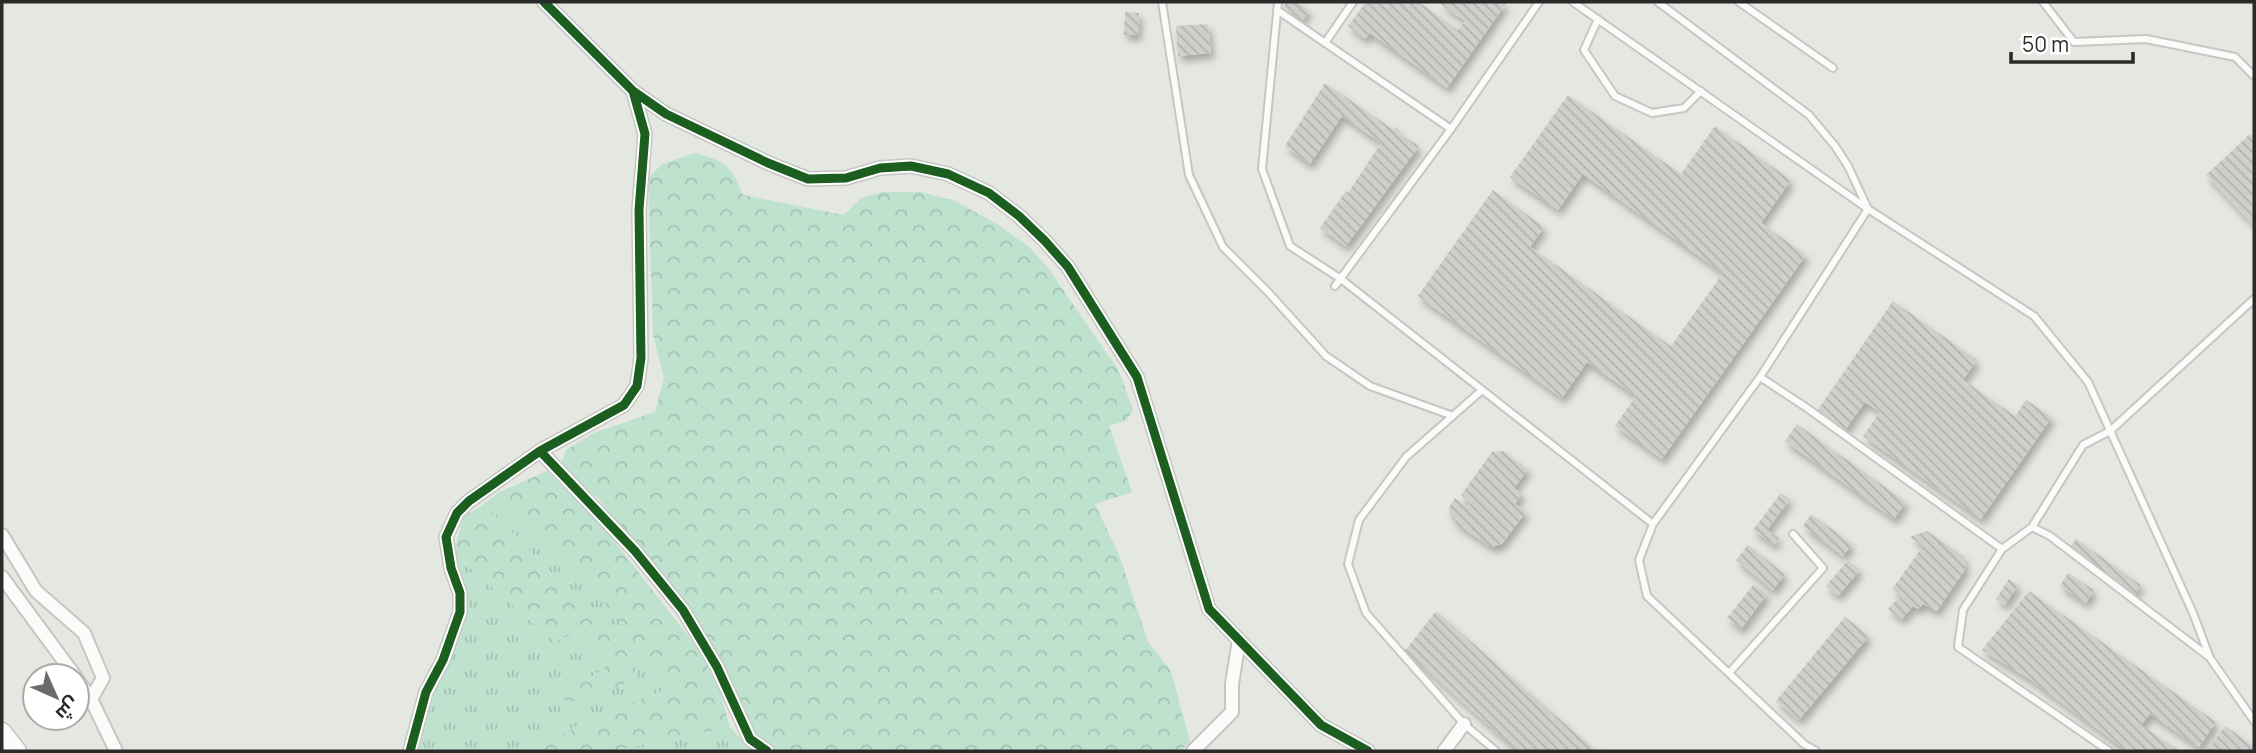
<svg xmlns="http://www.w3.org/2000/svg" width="2256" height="753" viewBox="0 0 2256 753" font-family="Manrope,Cairo,sans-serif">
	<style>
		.grass { fill: url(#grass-tufts) }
		.forest { fill: url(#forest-crowns) }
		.building { fill: url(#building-back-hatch); filter: url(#shadow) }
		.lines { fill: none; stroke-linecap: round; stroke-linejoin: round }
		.lane-casing { stroke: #c6c6c5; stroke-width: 10 }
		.street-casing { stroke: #c6c6c5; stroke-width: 16 }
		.secondary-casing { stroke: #c6c6c5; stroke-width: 21 }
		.lane { stroke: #fbfcfa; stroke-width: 6 }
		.street { stroke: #fbfcfa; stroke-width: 12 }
		.secondary { stroke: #fbfcfa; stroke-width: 18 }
		.cycleway-casing { stroke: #fff; stroke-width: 13 }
		.cycleway { stroke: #1b5e20; stroke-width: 9 }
	</style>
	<defs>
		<pattern id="grass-tufts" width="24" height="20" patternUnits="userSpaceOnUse" patternTransform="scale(1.75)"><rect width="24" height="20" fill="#bee2ce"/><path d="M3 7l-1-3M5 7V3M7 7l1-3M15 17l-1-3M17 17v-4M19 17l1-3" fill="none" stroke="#a3c2b1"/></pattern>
		<pattern id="forest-crowns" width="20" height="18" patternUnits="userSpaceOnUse" patternTransform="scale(1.75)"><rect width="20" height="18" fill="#bee2ce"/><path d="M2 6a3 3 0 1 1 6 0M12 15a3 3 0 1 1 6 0" fill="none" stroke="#a3c2b1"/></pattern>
		<pattern id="building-back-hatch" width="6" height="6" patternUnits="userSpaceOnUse" patternTransform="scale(1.75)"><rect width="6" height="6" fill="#ced1cb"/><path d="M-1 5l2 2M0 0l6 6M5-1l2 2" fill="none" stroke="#b1b4ae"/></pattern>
		<filter id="shadow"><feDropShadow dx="3.5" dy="6" stdDeviation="3.5" flood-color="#0004"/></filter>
	</defs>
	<rect width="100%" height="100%" fill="#e4e8e0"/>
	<path class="grass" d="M 498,493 L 598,595 L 673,687 L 582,723 L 533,751 L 413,751 L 432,687 L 465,606 L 463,583 L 453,553 L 555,642 L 576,632 L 605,666 L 587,681 L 565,689 L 637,676 L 634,661 L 498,518 L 480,507 Z
		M 730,727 L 752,750 L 612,751 Z"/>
	<path class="forest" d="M 695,153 C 727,162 730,164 743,195 L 844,215 L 861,198 L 883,192 L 920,192 L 953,200 L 997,224 L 1030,248 L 1048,268 L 1119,371 L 1133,410 L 1127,420 L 1109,426 L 1132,492 L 1095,504 L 1120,557 L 1148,642 L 1171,671 L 1190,742 L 1180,751 L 774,751 L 758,740 L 746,724 L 726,670 L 696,620 L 598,498 L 560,468 L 566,450 L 594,433 L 655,412 L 664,378 L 653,335 L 648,178 L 662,164 Z
		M 547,471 L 607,532 L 700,651 L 720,692 L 730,727 L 612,751 L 533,751 L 582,723 L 672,687 L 598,595 L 498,493 Z
		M 480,507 L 498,518 L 634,661 L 637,677 L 586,703 L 559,700 L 565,689 L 587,681 L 605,666 L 576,632 L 555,642 L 453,553 L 464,516 Z"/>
	<path class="building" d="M 1287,2 L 1296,2 L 1309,10 L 1303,20 L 1283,7 Z
		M 1366,2 L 1421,2 L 1420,3 L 1458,30 L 1465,21 L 1438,2 L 1507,2 L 1447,88 L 1370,33 L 1365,39 L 1348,26 Z
		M 1125,12 L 1139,13 L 1138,35 L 1124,35 Z
		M 1208,24 L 1211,53 L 1178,56 L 1176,26 Z
		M 1325,83 L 1394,130 L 1396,127 L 1400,131 L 1399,133 L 1419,146 L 1346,246 L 1320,228 L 1346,191 L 1348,193 L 1381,143 L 1342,116 L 1310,164 L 1285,146 Z
		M 1568,95 L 1681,174 L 1715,126 L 1791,180 L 1761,223 L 1806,255 L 1662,459 L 1615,426 L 1636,396 L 1587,362 L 1562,398 L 1418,296 L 1493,190 L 1544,227 L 1530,247 L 1671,346 L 1723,273 L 1583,174 L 1558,210 L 1510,177 Z
		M 2250,134 L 2254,138 L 2254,226 L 2206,175 Z
		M 1893,301 L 1977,360 L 1963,380 L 2015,416 L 2026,400 L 2052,417 L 1981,519 L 1863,436 L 1880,412 L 1865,402 L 1845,430 L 1817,411 Z
		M 1797,424 L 1906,502 L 1894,519 L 1785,441 Z
		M 1503,451 L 1528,469 L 1514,488 L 1522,493 L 1515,504 L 1526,512 L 1502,544 L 1491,547 L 1454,522 L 1456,519 L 1450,515 L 1449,507 L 1455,498 L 1468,507 L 1471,503 L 1461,495 L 1492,452 Z
		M 1781,493 L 1790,499 L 1767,530 L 1779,538 L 1774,545 L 1753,530 Z
		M 1811,514 L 1852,544 L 1843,556 L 1803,526 Z
		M 1927,531 L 1964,557 L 1966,568 L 1937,611 L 1923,604 L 1918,609 L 1913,606 L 1902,619 L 1888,609 L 1901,595 L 1892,589 L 1923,546 L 1910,537 Z
		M 2076,539 L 2141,585 L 2135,594 L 2070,547 Z
		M 1748,545 L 1785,574 L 1773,590 L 1736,560 Z
		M 1848,560 L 1860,570 L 1838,596 L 1826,586 Z
		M 2068,573 L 2094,590 L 2086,603 L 2060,586 Z
		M 2009,579 L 2018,585 L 2005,605 L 1996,599 Z
		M 1754,584 L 1767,594 L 1741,629 L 1727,618 Z
		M 2029,591 L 2216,722 L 2199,747 L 2150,714 L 2141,725 L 2180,751 L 2127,751 L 2028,678 L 1982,650 Z
		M 1436,611 L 1596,751 L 1518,751 L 1405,651 Z
		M 1845,617 L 1869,636 L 1799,720 L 1776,701 Z
		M 2225,726 L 2254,746 L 2254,751 L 2207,751 Z"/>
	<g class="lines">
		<g class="lane-casing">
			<path id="lane" d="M 1162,2 L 1189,175 L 1223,247 L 1267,291 L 1326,356 L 1370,386 L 1453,416
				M 1278,2 L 1262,169 L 1290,246 L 1341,279 L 1653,524
				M 1573,2 L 1868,209 L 2034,316 L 2088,382 L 2193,613 L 2210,658 L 2254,721
				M 1658,2 L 1809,115 L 1835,146 L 1848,166 L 1868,209 L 1760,377 L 1653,524 L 1639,560 L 1647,596 L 1804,744 L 1816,751
				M 1739,2 L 1833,68
				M 2043,2 L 2074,42 L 2146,39 L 2235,57 L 2254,76
				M 1277,10 L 1451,129
				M 1598,19 L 1584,50 L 1615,96 L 1652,113 L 1684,108 L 1701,91
				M 1325,43 L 1353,2
				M 1335,286 L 1451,129 L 1539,2
				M 1760,377 L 1807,408 L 2002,549
				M 1481,391 L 1406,457 L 1359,520 L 1348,564 L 1366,613 L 1464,724 L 1496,751
				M 2032,527 L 2050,536 L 2208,656
				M 1729,673 L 1823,568 L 1793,534
				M 2109,751 L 1958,647 L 1963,610 L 2002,549 L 2032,527 L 2083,445 L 2110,431 L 2254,299"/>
		</g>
		<g class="street-casing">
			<path id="street" d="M 544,2 L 633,91 L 666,114 L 768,163 L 808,179 L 846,178 L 880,168 L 911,166 L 948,174 L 989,193 L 1019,216 L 1045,241 L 1068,267 L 1137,377 L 1209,609 L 1321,725 L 1368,751
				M 540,451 L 635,551 L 683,610 L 717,667 L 750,739 L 767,751
				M 2,535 L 36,591 L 84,633 L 103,678 L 91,699
				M 2,577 L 75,676
				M 77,679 L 91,699 L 116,751
				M 410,751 L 426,692 L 443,660 L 460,612 L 460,593 L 451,568 L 446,537 L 457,513 L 469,501 L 540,451 L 624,405 L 637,386 L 641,358 L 639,210 L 645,134 L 633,91
				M 1193,751 L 1232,712 L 1232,684 L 1239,640
				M 1444,751 L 1464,724"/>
		</g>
		<g class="secondary-casing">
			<path id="secondary" d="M 2,732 L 17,751"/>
		</g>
		<use href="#lane" class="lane"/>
		<use href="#street" class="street"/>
		<use href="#secondary" class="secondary"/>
		<g class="cycleway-casing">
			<path id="cycleway" d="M 544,2 L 633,91 L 666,114 L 768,163 L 808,179 L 846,178 L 880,168 L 911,166 L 948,174 L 989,193 L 1019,216 L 1045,241 L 1068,267 L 1137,377 L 1209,609 L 1321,725 L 1368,751
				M 540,451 L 635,551 L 683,610 L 717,667 L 750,739 L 767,751
				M 410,751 L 426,692 L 443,660 L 460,612 L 460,593 L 451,568 L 446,537 L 457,513 L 469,501 L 540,451 L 624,405 L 637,386 L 641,358 L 639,210 L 645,134 L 633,91"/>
		</g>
		<use href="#cycleway" class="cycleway"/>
	</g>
	<rect width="2256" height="753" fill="none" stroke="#2a2a2a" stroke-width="7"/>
	<g transform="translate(56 697) rotate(135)"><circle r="33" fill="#ffffff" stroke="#aaaaaa" stroke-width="2"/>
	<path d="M0-5L12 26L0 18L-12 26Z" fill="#6b6c6a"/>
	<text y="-10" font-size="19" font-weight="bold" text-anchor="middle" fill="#2a2a2a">ش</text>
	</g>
	<path d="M2011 52v10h122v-10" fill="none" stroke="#2a2a2a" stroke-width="3.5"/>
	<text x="2022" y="52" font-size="21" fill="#2a2a2a" stroke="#ffffff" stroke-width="5" paint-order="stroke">50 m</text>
</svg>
